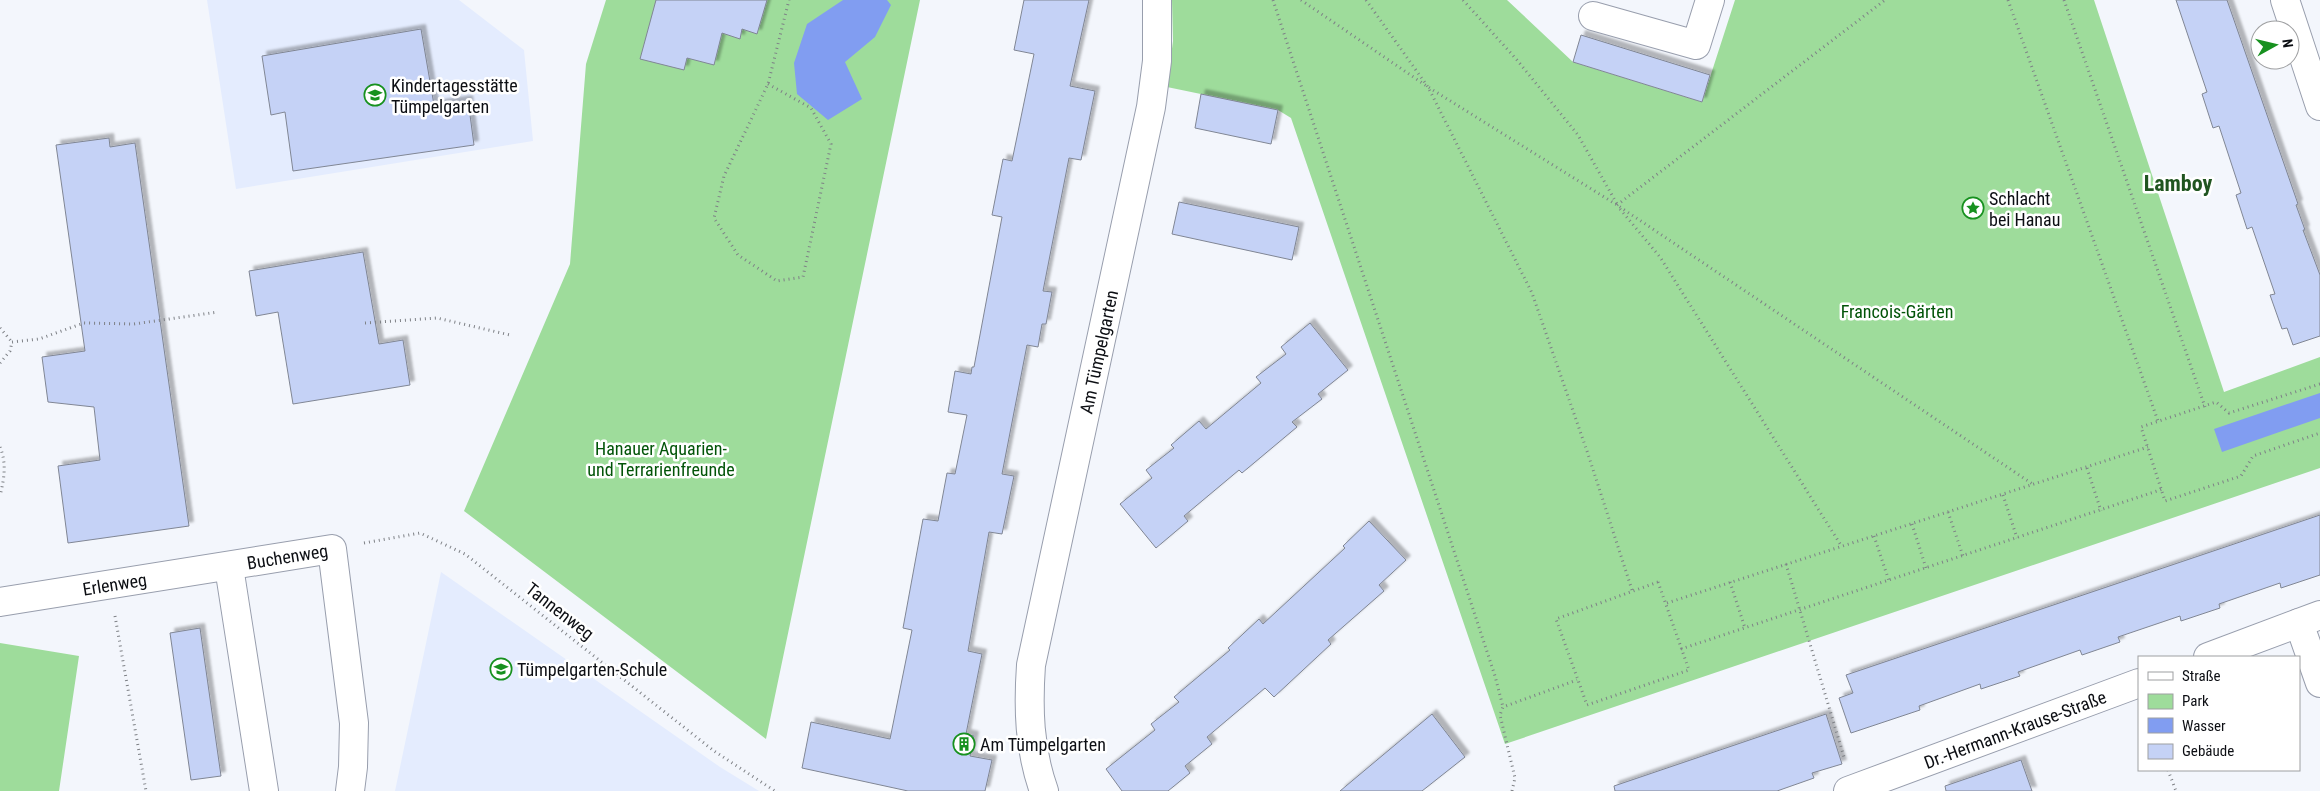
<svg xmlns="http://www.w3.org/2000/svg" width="2320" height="791" viewBox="0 0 2320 791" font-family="'Roboto Condensed',sans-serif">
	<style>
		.built { fill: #e4ecfe }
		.green { fill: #9edc9b }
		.water { fill: #819df1 }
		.building { fill: #c5d2f6; stroke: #808694; filter: url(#shadow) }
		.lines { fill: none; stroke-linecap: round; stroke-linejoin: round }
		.minor-casing { stroke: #989ead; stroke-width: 30 }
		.path { stroke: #7e8186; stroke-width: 3; stroke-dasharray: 1 4; stroke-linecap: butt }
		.minor { stroke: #fff; stroke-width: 28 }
		.labels { text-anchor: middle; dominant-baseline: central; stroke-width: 5; stroke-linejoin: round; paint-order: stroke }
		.poi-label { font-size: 18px; fill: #0c0e13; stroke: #fff; text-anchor: start }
		.park-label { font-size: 18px; fill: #025408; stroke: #fff }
		.street-label { font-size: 18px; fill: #0c0e13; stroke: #fff }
		.district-label { font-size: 22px; font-weight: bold; fill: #205520; stroke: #fff }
	</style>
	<defs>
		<filter id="shadow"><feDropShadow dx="4.5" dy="-4.5" stdDeviation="1" flood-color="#0004"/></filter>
	</defs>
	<rect width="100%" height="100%" fill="#f3f6fc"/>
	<path class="built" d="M 207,0 L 459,0 L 524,50 L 533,141 L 236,189 Z
		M 441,572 L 720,767 L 759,791 L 395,791 Z"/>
	<path class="green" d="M 606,0 L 920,0 L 766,739 L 464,511 L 570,264 L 586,64 Z
		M 1172,0 L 1507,0 L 1573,62 L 1702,102 L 1735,0 L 2094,0 L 2224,392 L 2320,357 L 2320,468 L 1505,744 L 1291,118 L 1278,110 L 1167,87 L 1173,41 Z
		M 0,643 L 79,656 L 59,791 L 0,791 Z"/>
	<path class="water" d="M 843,0 L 887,0 L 891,5 L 875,37 L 845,62 L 862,99 L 828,120 L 797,94 L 794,63 L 807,24 Z
		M 2320,393 L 2320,418 L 2222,452 L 2214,429 Z"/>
	<path class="building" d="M 656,0 L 767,0 L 757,34 L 742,29 L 740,39 L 722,33 L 714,65 L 687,58 L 684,70 L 640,59 Z
		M 1024,0 L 1089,0 L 1070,86 L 1095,91 L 1081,160 L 1069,158 L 1043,291 L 1052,292 L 1046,324 L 1042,324 L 1038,347 L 1027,345 L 1002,474 L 1014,476 L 1002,534 L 989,532 L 968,651 L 982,654 L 966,734 L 974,736 L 970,756 L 992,760 L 985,791 L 908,791 L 802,768 L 811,722 L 890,739 L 912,630 L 903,628 L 923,519 L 938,521 L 947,473 L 955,474 L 967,415 L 948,412 L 955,371 L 971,374 L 972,367 L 974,367 L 1002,217 L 992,215 L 1003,159 L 1012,161 L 1034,54 L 1014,50 Z
		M 2176,0 L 2227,0 L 2298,204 L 2296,205 L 2305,230 L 2303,230 L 2320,275 L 2320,336 L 2293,345 L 2287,328 L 2282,329 L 2270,295 L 2275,294 L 2252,227 L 2247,229 L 2236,195 L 2241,193 L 2219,126 L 2213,128 L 2202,94 L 2207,92 Z
		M 421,29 L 434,105 L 468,100 L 474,145 L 293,171 L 285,112 L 271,115 L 262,56 Z
		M 1581,35 L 1710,75 L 1702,102 L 1573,62 Z
		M 1201,94 L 1278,110 L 1271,144 L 1195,128 Z
		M 109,138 L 110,147 L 135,143 L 189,526 L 68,543 L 58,466 L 100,460 L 94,407 L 48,402 L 42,357 L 85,351 L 56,145 Z
		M 1179,202 L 1299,227 L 1292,260 L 1172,234 Z
		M 363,252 L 379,344 L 403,340 L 410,385 L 293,404 L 278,312 L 256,316 L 249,271 Z
		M 1310,323 L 1348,370 L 1318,394 L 1322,399 L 1292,422 L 1297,427 L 1242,473 L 1239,470 L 1184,516 L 1188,521 L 1156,548 L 1120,504 L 1152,478 L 1146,470 L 1174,448 L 1171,445 L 1199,421 L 1206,429 L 1261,383 L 1256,377 L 1286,354 L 1281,347 Z
		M 2320,515 L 2320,575 L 2281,588 L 2280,583 L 2219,604 L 2220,608 L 2181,621 L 2180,616 L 2118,637 L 2120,642 L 2082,655 L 2080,650 L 2018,672 L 2020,676 L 1981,689 L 1980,684 L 1919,706 L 1920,710 L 1851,733 L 1839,698 L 1853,693 L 1846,675 Z
		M 1369,521 L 1406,560 L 1379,585 L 1384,591 L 1328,640 L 1331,644 L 1274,697 L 1265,688 L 1207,737 L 1212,744 L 1185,766 L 1190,773 L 1168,791 L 1122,791 L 1106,769 L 1155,730 L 1151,724 L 1179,702 L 1174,697 L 1230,650 L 1228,648 L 1259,619 L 1263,624 L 1345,548 L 1343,546 Z
		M 200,628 L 221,776 L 191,780 L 170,633 Z
		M 1432,714 L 1465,757 L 1422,791 L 1340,791 Z
		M 1826,714 L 1842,764 L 1812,773 L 1814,778 L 1777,791 L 1615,791 L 1614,786 Z
		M 2021,760 L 2032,791 L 1946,791 L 1945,786 Z"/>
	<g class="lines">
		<g class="minor-casing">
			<g id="minor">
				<path d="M 2285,0 L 2320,106"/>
				<path d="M 1593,16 L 1696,45 L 1710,0"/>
				<path d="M 229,567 L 264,791"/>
				<path id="s1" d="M 0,602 L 332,549 L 354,723 L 353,767 L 350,791"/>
				<path d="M 2299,623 L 2320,683"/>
				<path d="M 2208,657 L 2320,615"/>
				<path id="s2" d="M 1044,791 C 1029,749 1028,708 1031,665 L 1151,107 L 1157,61 L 1157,0"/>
				<path id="s3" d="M 1848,791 L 2139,683"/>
			</g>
		</g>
		<path class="path" d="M 1273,0 L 1495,676 L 1503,707
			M 1301,0 L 1428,87 L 1617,205 L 2034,485
			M 1366,0 L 1428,87 L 1532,293 L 1588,454 L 1632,590
			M 1463,0 L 1517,60 L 1578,135 L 1617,204
			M 2008,0 L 2158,421
			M 2064,0 L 2205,407
			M 768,84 L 811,108 L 831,144 L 803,277 L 777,281 L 738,255 L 714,218 L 724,176 L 768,84 L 789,0
			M 1617,205 L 1885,0
			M 1620,209 L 1660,257 L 1842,547
			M 365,323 L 437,318 L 510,335
			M 0,328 L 12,342
			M 12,342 L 39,339 L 84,323 L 134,324 L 218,312
			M 0,363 L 10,351 L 12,342
			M 2320,384 L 2229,413 L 2216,402 L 2141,427 L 2165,501 L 2241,476 L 2253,456 L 2320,433
			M 0,447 C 7,464 4,479 0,496
			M 2087,468 L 2101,511
			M 2003,495 L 2017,538
			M 1948,512 L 1963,556
			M 1912,524 L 1926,568
			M 1874,536 L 1889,581
			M 364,543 L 420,533 L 465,554 L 714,751 L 775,791
			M 1786,564 L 1844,757
			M 1658,582 L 1689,670 L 1587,705 L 1556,619 Z
			M 1730,582 L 1745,628
			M 1667,603 L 2148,447
			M 115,616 L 146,791
			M 1681,649 L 2163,489
			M 2168,770 L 2176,791
			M 1512,791 L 1515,778 L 1500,715 L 1503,707 L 1577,680"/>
		<use href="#minor" class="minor"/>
	</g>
	<defs>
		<g id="school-ring" transform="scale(1.125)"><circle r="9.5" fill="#fff" stroke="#17911f" stroke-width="1.5"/><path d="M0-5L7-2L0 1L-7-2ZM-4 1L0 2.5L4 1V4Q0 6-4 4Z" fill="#17911f"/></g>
		<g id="sight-ring" transform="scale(1.125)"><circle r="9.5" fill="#fff" stroke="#17911f" stroke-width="1.5"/><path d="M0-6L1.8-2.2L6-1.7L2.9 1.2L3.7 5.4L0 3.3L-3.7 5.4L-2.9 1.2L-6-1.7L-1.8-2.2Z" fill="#17911f"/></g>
		<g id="building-ring" transform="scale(1.125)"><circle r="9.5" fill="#fff" stroke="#17911f" stroke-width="1.5"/><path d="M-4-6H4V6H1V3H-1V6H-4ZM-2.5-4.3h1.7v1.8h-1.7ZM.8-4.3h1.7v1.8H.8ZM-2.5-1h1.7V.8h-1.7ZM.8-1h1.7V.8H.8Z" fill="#17911f"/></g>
	</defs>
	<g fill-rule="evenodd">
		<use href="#school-ring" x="375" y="95"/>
		<use href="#sight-ring" x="1973" y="208"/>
		<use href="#school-ring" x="501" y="669"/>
		<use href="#building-ring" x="964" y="744"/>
	</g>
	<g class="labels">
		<g class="poi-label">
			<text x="391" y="85">Kindertagesstätte<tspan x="391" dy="21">Tümpelgarten</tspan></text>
			<text x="1989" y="198">Schlacht<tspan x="1989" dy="21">bei Hanau</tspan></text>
			<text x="517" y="669">Tümpelgarten-Schule</text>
			<text x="980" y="744">Am Tümpelgarten</text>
		</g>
		<g class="park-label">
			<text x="1897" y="311">Francois-Gärten</text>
			<text x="661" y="448">Hanauer Aquarien-<tspan x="661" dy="21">und Terrarienfreunde</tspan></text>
		</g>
		<g class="street-label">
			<text stroke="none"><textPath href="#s2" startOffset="448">Am Tümpelgarten</textPath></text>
			<text stroke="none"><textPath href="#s1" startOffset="291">Buchenweg</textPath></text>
			<text stroke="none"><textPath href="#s1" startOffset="116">Erlenweg</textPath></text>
			<text transform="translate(560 611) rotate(38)">Tannenweg</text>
			<text stroke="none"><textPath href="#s3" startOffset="178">Dr.-Hermann-Krause-Straße</textPath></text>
		</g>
		<g class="district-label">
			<text x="2178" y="183">Lamboy</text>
		</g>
	</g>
	<rect x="2138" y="656" width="162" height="115" fill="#ffffff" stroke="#9e9fa1"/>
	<rect x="2148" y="672" width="25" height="8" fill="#ffffff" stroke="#9e9fa1"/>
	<text x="2182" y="681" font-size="15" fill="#0c0e13">Straße</text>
	<rect x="2148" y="694" width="25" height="15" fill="#9edc9b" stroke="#9e9fa1"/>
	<text x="2182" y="706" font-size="15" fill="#0c0e13">Park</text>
	<rect x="2148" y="718" width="25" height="15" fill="#819df1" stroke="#9e9fa1"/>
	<text x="2182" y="731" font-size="15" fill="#0c0e13">Wasser</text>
	<rect x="2148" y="744" width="25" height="15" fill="#c5d2f6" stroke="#9e9fa1"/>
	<text x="2182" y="756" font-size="15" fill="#0c0e13">Gebäude</text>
	<g transform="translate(2275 45) rotate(82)"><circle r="24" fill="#ffffff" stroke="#9e9fa1"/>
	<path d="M0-4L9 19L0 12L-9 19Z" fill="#17911f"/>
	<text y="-8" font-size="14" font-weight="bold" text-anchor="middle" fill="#0c0e13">N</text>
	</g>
</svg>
